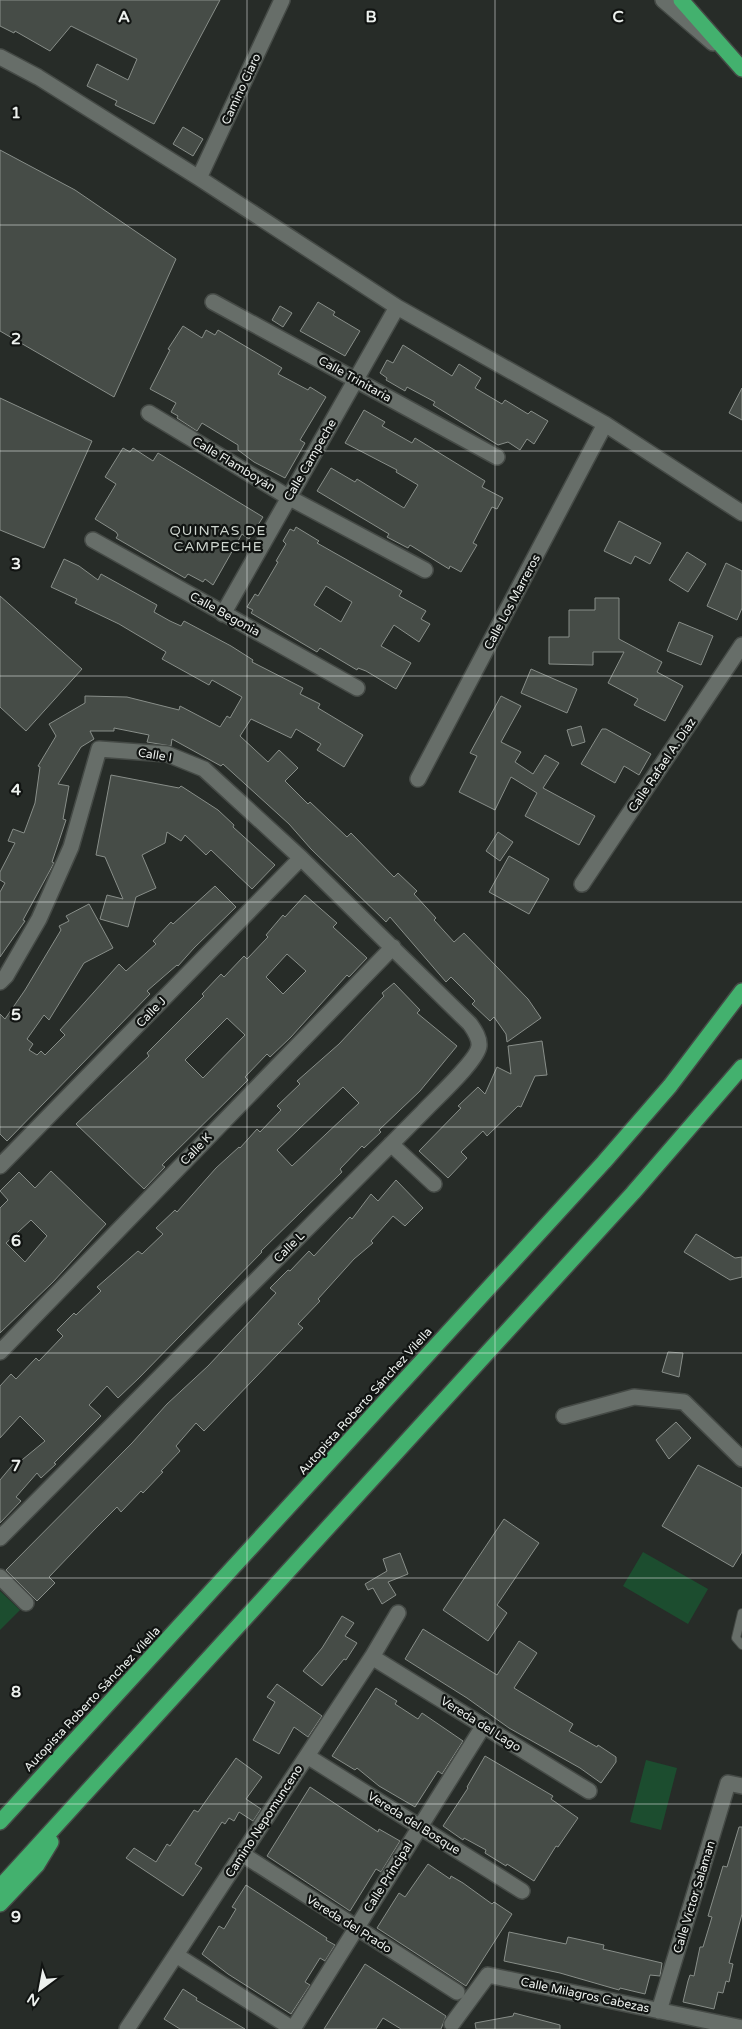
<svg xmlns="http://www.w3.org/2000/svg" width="742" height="2029" viewBox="0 0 742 2029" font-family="'Varela Round',sans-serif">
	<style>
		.green { fill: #1c4d2f }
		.building { fill: #464c47; stroke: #888e89; fill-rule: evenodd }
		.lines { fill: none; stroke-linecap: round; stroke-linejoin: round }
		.service-casing { stroke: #454a46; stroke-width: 10 }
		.minor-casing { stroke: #454a46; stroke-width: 18 }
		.motorway-casing { stroke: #454a46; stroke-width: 18 }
		.service { stroke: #676e69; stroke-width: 8 }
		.minor { stroke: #676e69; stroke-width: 15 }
		.motorway { stroke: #43b16e; stroke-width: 15 }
		.grid { fill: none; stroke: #edf1ee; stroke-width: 1; stroke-opacity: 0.55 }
		.labels { text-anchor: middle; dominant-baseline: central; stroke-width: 4.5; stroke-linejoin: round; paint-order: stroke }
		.street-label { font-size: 12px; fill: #edf1ee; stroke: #111412 }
		.neighbourhood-label { font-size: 14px; letter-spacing: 1px; fill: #ced5cf; stroke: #111412 }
		.grid-label { font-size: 16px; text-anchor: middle; font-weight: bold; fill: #edf1ee; stroke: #111412; stroke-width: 4.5; stroke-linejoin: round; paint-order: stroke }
	</style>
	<rect width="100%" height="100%" fill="#272c28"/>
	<path class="green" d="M 643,1552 L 708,1589 L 688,1624 L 623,1586 Z
		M 0,1591 L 20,1610 L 0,1630 Z
		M 646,1760 L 677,1768 L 661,1830 L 630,1822 Z"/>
	<path class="building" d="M 0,0 L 220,0 L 154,124 L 115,105 L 117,101 L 87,86 L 97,64 L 128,80 L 137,59 L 71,26 L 50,51 L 15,31 L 14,33 L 0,26 Z
		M 183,127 L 203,139 L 193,156 L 173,144 Z
		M 0,150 L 75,190 L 176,259 L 114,397 L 0,331 Z
		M 318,302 L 335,312 L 333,315 L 360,331 L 345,356 L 300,331 Z
		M 280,306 L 292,313 L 283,327 L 272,320 Z
		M 183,326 L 202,338 L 206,330 L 215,335 L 218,330 L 282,368 L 278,374 L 308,390 L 310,387 L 326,397 L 300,440 L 305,443 L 285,478 L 254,462 L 238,450 L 238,445 L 202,423 L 197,431 L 177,418 L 178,416 L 171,412 L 176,403 L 150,389 L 170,350 L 168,349 Z
		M 403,345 L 452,376 L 459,364 L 481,378 L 475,388 L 502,404 L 505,400 L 528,414 L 531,411 L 548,421 L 534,444 L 527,439 L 520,450 L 508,442 L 498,445 L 433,405 L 435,402 L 407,387 L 405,391 L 386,380 L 387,378 L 380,373 L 387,360 L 393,363 Z
		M 742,388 L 742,420 L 729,413 Z
		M 0,398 L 92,441 L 44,548 L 0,530 Z
		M 364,410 L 385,422 L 382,426 L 412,443 L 415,438 L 485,481 L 482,487 L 503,498 L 497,509 L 492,507 L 473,543 L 477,545 L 461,572 L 450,566 L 449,569 L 410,545 L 408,548 L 387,537 L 389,534 L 317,491 L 331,468 L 355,482 L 357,479 L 404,508 L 418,485 L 396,472 L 397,470 L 345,443 Z
		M 123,448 L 130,452 L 133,448 L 153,461 L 158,453 L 263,517 L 249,539 L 242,534 L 213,585 L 205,579 L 203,582 L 188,574 L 185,578 L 116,538 L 118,535 L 116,532 L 95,519 L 116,484 L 105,477 Z
		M 619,521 L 661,543 L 650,564 L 635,556 L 631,564 L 604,551 Z
		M 296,527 L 319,541 L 317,543 L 402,591 L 399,596 L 426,611 L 421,619 L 430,624 L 419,642 L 394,625 L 381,646 L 411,663 L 396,689 L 366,671 L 358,668 L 357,670 L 320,648 L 317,652 L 251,613 L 253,610 L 247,607 L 255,594 L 258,596 L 278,562 L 276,561 L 286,544 L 283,541 L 290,529 L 294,531 ZM 326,586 L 352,602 L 341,622 L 314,605 Z
		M 687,552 L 706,564 L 688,592 L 669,580 Z
		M 64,559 L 79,566 L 98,580 L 101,574 L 157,605 L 154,612 L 170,621 L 181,626 L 184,621 L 231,646 L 253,660 L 252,662 L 303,688 L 300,694 L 320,704 L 318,708 L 363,735 L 344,767 L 317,750 L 321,744 L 296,729 L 291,738 L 251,719 L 240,736 L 268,762 L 279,750 L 298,768 L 285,781 L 308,804 L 310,802 L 347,837 L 351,833 L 394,877 L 398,873 L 417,891 L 414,894 L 436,918 L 434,920 L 454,942 L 464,933 L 528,999 L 541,1018 L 507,1042 L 506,1034 L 494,1017 L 490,1021 L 472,1004 L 475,1001 L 451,977 L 446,982 L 390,917 L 386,922 L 311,849 L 289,824 L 223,764 L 221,766 L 172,739 L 171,746 L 147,742 L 149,735 L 114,728 L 114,731 L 90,731 L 94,739 L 81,747 L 58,784 L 69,786 L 63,819 L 66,820 L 52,862 L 54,863 L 23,920 L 25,921 L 0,957 L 0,892 L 5,883 L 0,880 L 0,872 L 15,843 L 8,841 L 13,829 L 24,833 L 35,803 L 40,767 L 38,766 L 56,736 L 49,724 L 85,703 L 85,696 L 127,697 L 179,710 L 180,706 L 220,727 L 227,716 L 230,718 L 242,697 L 212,680 L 209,685 L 162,659 L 166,652 L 119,624 L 75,603 L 77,599 L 51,587 Z
		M 726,563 L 742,571 L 742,608 L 737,620 L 707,606 Z
		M 0,596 L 82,669 L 26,731 L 0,707 Z
		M 595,598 L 619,598 L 619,639 L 662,662 L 657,672 L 683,686 L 665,721 L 634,705 L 638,699 L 608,683 L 624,652 L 593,652 L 593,665 L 549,664 L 549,637 L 569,637 L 569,610 L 595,610 Z
		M 679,622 L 713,636 L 701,665 L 667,651 Z
		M 531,669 L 577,689 L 567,713 L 521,693 Z
		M 501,696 L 521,706 L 501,742 L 521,752 L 515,762 L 533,774 L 545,755 L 559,763 L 543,788 L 595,816 L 579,845 L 525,816 L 537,793 L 511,777 L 495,810 L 459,792 L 477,756 L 470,753 Z
		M 581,726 L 585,742 L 572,746 L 567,730 Z
		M 602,729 L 606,729 L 651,754 L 639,775 L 624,766 L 615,783 L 581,764 Z
		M 111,775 L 179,788 L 181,786 L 218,810 L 234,825 L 233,827 L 275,865 L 252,889 L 211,850 L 206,855 L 185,835 L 181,841 L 167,832 L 165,843 L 142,855 L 156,888 L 136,897 L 128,927 L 100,919 L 107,895 L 123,899 L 105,857 L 96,855 Z
		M 498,832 L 513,842 L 500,861 L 486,851 Z
		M 509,856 L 549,879 L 529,914 L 489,892 Z
		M 215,886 L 236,907 L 194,948 L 178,966 L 177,965 L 147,991 L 150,994 L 7,1141 L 0,1134 L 0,1014 L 5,1019 L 25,990 L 61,930 L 59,926 L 69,921 L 66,916 L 89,904 L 113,948 L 84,963 L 49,1020 L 44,1015 L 27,1039 L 33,1044 L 29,1050 L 37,1055 L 41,1051 L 45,1055 L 65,1035 L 60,1030 L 119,964 L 126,971 L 156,944 L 153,941 L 171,922 L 173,924 Z
		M 305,895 L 337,923 L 333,927 L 367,958 L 349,977 L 347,975 L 291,1037 L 270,1057 L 267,1054 L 245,1077 L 248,1080 L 162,1165 L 165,1167 L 144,1189 L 76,1124 L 149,1056 L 147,1053 L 204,996 L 202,994 L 221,974 L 224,977 L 244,956 L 247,959 L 268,937 L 266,935 L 283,915 L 285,917 ZM 287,954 L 306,971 L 283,994 L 266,977 ZM 227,1018 L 245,1035 L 203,1078 L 185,1060 Z
		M 394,983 L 420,1010 L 417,1013 L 457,1046 L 420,1091 L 379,1130 L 381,1132 L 364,1148 L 362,1146 L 340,1169 L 342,1172 L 261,1251 L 262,1252 L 139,1378 L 118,1398 L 107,1386 L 89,1405 L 101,1416 L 54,1463 L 56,1464 L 41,1478 L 37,1473 L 16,1497 L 21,1501 L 0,1523 L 0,1480 L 15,1462 L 17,1464 L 45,1441 L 20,1416 L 0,1438 L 0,1386 L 11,1374 L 16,1379 L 36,1358 L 39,1361 L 63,1336 L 57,1330 L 74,1313 L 76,1315 L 101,1291 L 97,1287 L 138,1251 L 142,1254 L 163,1234 L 156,1228 L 175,1210 L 177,1212 L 216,1168 L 239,1147 L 240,1148 L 257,1129 L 260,1132 L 281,1110 L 277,1106 L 300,1084 L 297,1081 L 339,1044 L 384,996 L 382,993 ZM 343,1087 L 359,1103 L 292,1166 L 277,1150 Z
		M 542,1041 L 547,1075 L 535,1076 L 521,1107 L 518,1106 L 487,1136 L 483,1131 L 461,1152 L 467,1158 L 448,1178 L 419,1151 L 461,1108 L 458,1106 L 478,1087 L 485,1094 L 497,1067 L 511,1074 L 508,1046 Z
		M 51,1171 L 106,1224 L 53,1282 L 0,1333 L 0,1208 L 8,1200 L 0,1191 L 19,1172 L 35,1188 ZM 31,1220 L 47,1236 L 25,1262 L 6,1243 Z
		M 396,1180 L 423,1208 L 405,1226 L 393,1216 L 371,1241 L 373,1243 L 354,1259 L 318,1299 L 320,1301 L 298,1324 L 303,1328 L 204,1431 L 196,1423 L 176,1446 L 180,1451 L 161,1471 L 163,1472 L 143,1493 L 141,1491 L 121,1512 L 117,1507 L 96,1528 L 49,1577 L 55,1583 L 37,1601 L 6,1570 L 132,1443 L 167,1404 L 208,1366 L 255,1316 L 276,1293 L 270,1288 L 288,1270 L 290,1271 L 309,1251 L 314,1256 L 350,1217 L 352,1219 L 371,1194 L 378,1201 Z
		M 696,1234 L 735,1258 L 742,1257 L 742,1277 L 730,1280 L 684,1252 Z
		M 668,1352 L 683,1353 L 679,1377 L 662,1372 Z
		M 676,1422 L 691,1438 L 669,1459 L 656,1440 Z
		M 698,1465 L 742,1488 L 742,1552 L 733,1567 L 662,1526 Z
		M 504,1519 L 539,1543 L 497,1605 L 507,1613 L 488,1641 L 443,1610 Z
		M 400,1553 L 408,1574 L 388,1582 L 396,1595 L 382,1604 L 373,1588 L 368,1590 L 365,1584 L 387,1571 L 383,1559 Z
		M 342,1616 L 354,1623 L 345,1636 L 357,1643 L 346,1660 L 344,1659 L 322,1686 L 303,1671 L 322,1648 Z
		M 423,1629 L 497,1675 L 519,1641 L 537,1653 L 514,1688 L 573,1724 L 569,1731 L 597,1747 L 598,1745 L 616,1757 L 616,1762 L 601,1783 L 580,1768 L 509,1728 L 467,1698 L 405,1659 Z
		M 277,1684 L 322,1716 L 308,1737 L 294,1727 L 279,1754 L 253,1740 L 275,1702 L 267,1697 Z
		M 376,1688 L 397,1701 L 395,1704 L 418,1719 L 422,1713 L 463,1741 L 442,1774 L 438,1771 L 415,1807 L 379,1786 L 357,1768 L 355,1770 L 332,1756 Z
		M 485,1756 L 553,1796 L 551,1799 L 578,1818 L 558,1847 L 556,1846 L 534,1881 L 507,1864 L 506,1866 L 485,1853 L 486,1850 L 464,1838 L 463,1840 L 443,1826 L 468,1788 L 467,1787 Z
		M 236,1758 L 262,1777 L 246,1799 L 261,1809 L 253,1821 L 239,1812 L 234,1821 L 229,1818 L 225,1824 L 222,1822 L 195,1864 L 202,1868 L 183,1896 L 126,1858 L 134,1848 L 156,1862 L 167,1844 L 170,1846 L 194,1810 L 198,1812 Z
		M 310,1787 L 378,1832 L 379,1829 L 400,1841 L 381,1872 L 376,1869 L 350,1911 L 267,1856 Z
		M 739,1827 L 742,1827 L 742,1914 L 729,1963 L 733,1964 L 729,1982 L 726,1981 L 723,1993 L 718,1992 L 714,2009 L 683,2002 L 688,1981 L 690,1975 L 694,1976 L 700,1947 L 703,1947 L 712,1917 L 708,1916 L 723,1866 L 727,1867 Z
		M 428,1864 L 450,1879 L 451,1876 L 463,1883 L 492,1904 L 494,1902 L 512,1914 L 466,1986 L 377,1928 L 399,1893 L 405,1897 Z
		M 246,1885 L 327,1938 L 326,1940 L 335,1945 L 325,1961 L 320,1958 L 305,1982 L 310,1985 L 291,2014 L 228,1974 L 202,1954 L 219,1926 L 224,1929 L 236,1909 L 232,1907 Z
		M 509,1932 L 566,1944 L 568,1937 L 604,1945 L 603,1949 L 662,1963 L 660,1976 L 650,1975 L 645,1994 L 620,1988 L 619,1990 L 560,1973 L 504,1961 Z
		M 365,1964 L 446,2016 L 441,2029 L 401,2029 L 383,2018 L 376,2029 L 324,2029 Z
		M 183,1989 L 197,1998 L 196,2000 L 245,2029 L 180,2029 L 164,2019 Z
		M 514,2013 L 560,2025 L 560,2029 L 476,2029 L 475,2023 L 513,2016 Z"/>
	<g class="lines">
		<g class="service-casing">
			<path id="service" d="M 742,1613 L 736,1638 L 742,1645"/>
		</g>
		<g class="minor-casing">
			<path id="minor" d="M 663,0 L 713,43
				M 0,57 L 38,77 L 199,178 L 397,307 L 605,424 L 742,513
				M 199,178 L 282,0
				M 213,302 L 497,457
				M 149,413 L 288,497 L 425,570
				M 93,540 L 357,688
				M 223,614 L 397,307
				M 418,779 L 605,424
				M 582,884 L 742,645
				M 0,982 L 6,976 L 39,919 L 71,847 L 99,749 L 167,754 L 204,769 L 301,858 L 470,1024 C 474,1030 480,1038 479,1046 C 478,1060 434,1100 423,1112 L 0,1538
				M 391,1144 L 434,1184
				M 0,1166 L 301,858
				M 0,1352 L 393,947
				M 564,1416 L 634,1397 L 684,1402 L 742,1459
				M 0,1577 L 26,1603
				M 372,1657 L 589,1791
				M 307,1756 L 522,1891
				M 242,1854 L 457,1992
				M 176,1955 L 293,2029
				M 659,2011 L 728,1783 L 742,1786
				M 452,2024 L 488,1975 L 742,2028
				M 127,2029 L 372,1657 L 398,1613
				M 293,2029 L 484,1725"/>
		</g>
		<g class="motorway-casing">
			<path id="motorway" d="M 681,0 L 742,69
				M 0,1822 L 604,1162 L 670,1086 L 742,991
				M 0,1887 L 633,1193 L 742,1067
				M 0,1904 L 37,1865 L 51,1842"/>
		</g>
		<use href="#service" class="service"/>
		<use href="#minor" class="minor"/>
		<use href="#motorway" class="motorway"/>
	</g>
	<path class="grid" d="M 247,0 L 247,2029M 495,0 L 495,2029M 0,225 L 742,225M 0,451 L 742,451M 0,676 L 742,676M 0,902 L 742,902M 0,1127 L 742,1127M 0,1353 L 742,1353M 0,1578 L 742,1578M 0,1804 L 742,1804"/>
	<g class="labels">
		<g class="street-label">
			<text transform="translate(241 89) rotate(-65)">Camino Ciaro</text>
			<text transform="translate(355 379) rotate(29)">Calle Trinitaria</text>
			<text transform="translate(310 460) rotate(-60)">Calle Campeche</text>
			<text transform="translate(234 464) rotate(31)">Calle Flamboyán</text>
			<text transform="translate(512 602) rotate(-62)">Calle Los Marreros</text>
			<text transform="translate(225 614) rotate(29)">Calle Begonia</text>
			<text transform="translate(155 755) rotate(9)">Calle I</text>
			<text transform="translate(662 765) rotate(-56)">Calle Rafael A. Díaz</text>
			<text transform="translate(151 1012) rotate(-46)">Calle J</text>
			<text transform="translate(196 1149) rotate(-46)">Calle K</text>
			<text transform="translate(289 1247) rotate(-45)">Calle L</text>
			<text transform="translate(365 1401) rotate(-48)">Autopista Roberto Sánchez Vilella</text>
			<text transform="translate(92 1699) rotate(-47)">Autopista Roberto Sánchez Vilella</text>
			<text transform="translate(481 1724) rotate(32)">Vereda del Lago</text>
			<text transform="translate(264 1821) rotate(-57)">Camino Nepomunceno</text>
			<text transform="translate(414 1823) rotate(32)">Vereda del Bosque</text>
			<text transform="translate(388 1877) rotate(-58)">Calle Principal</text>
			<text transform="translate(694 1897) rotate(-73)">Calle Victor Salaman</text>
			<text transform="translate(349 1924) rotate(32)">Vereda del Prado</text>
			<text transform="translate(585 1995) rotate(12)">Calle Milagros Cabezas</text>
		</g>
		<g class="neighbourhood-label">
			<text x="218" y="530">QUINTAS DE<tspan x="218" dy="16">CAMPECHE</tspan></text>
		</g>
	</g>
	<g class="grid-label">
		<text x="124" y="22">A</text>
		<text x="371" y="22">B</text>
		<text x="618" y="22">C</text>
		<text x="16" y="118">1</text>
		<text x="16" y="344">2</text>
		<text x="16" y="569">3</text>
		<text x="16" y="795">4</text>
		<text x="16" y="1020">5</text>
		<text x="16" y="1246">6</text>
		<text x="16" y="1471">7</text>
		<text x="16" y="1697">8</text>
		<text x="16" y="1922">9</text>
	</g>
	<g transform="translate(40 1989) rotate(212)" stroke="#111412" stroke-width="4" paint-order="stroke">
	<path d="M0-4L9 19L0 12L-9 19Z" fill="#edf1ee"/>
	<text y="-8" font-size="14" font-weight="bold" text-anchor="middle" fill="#edf1ee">N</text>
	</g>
</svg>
